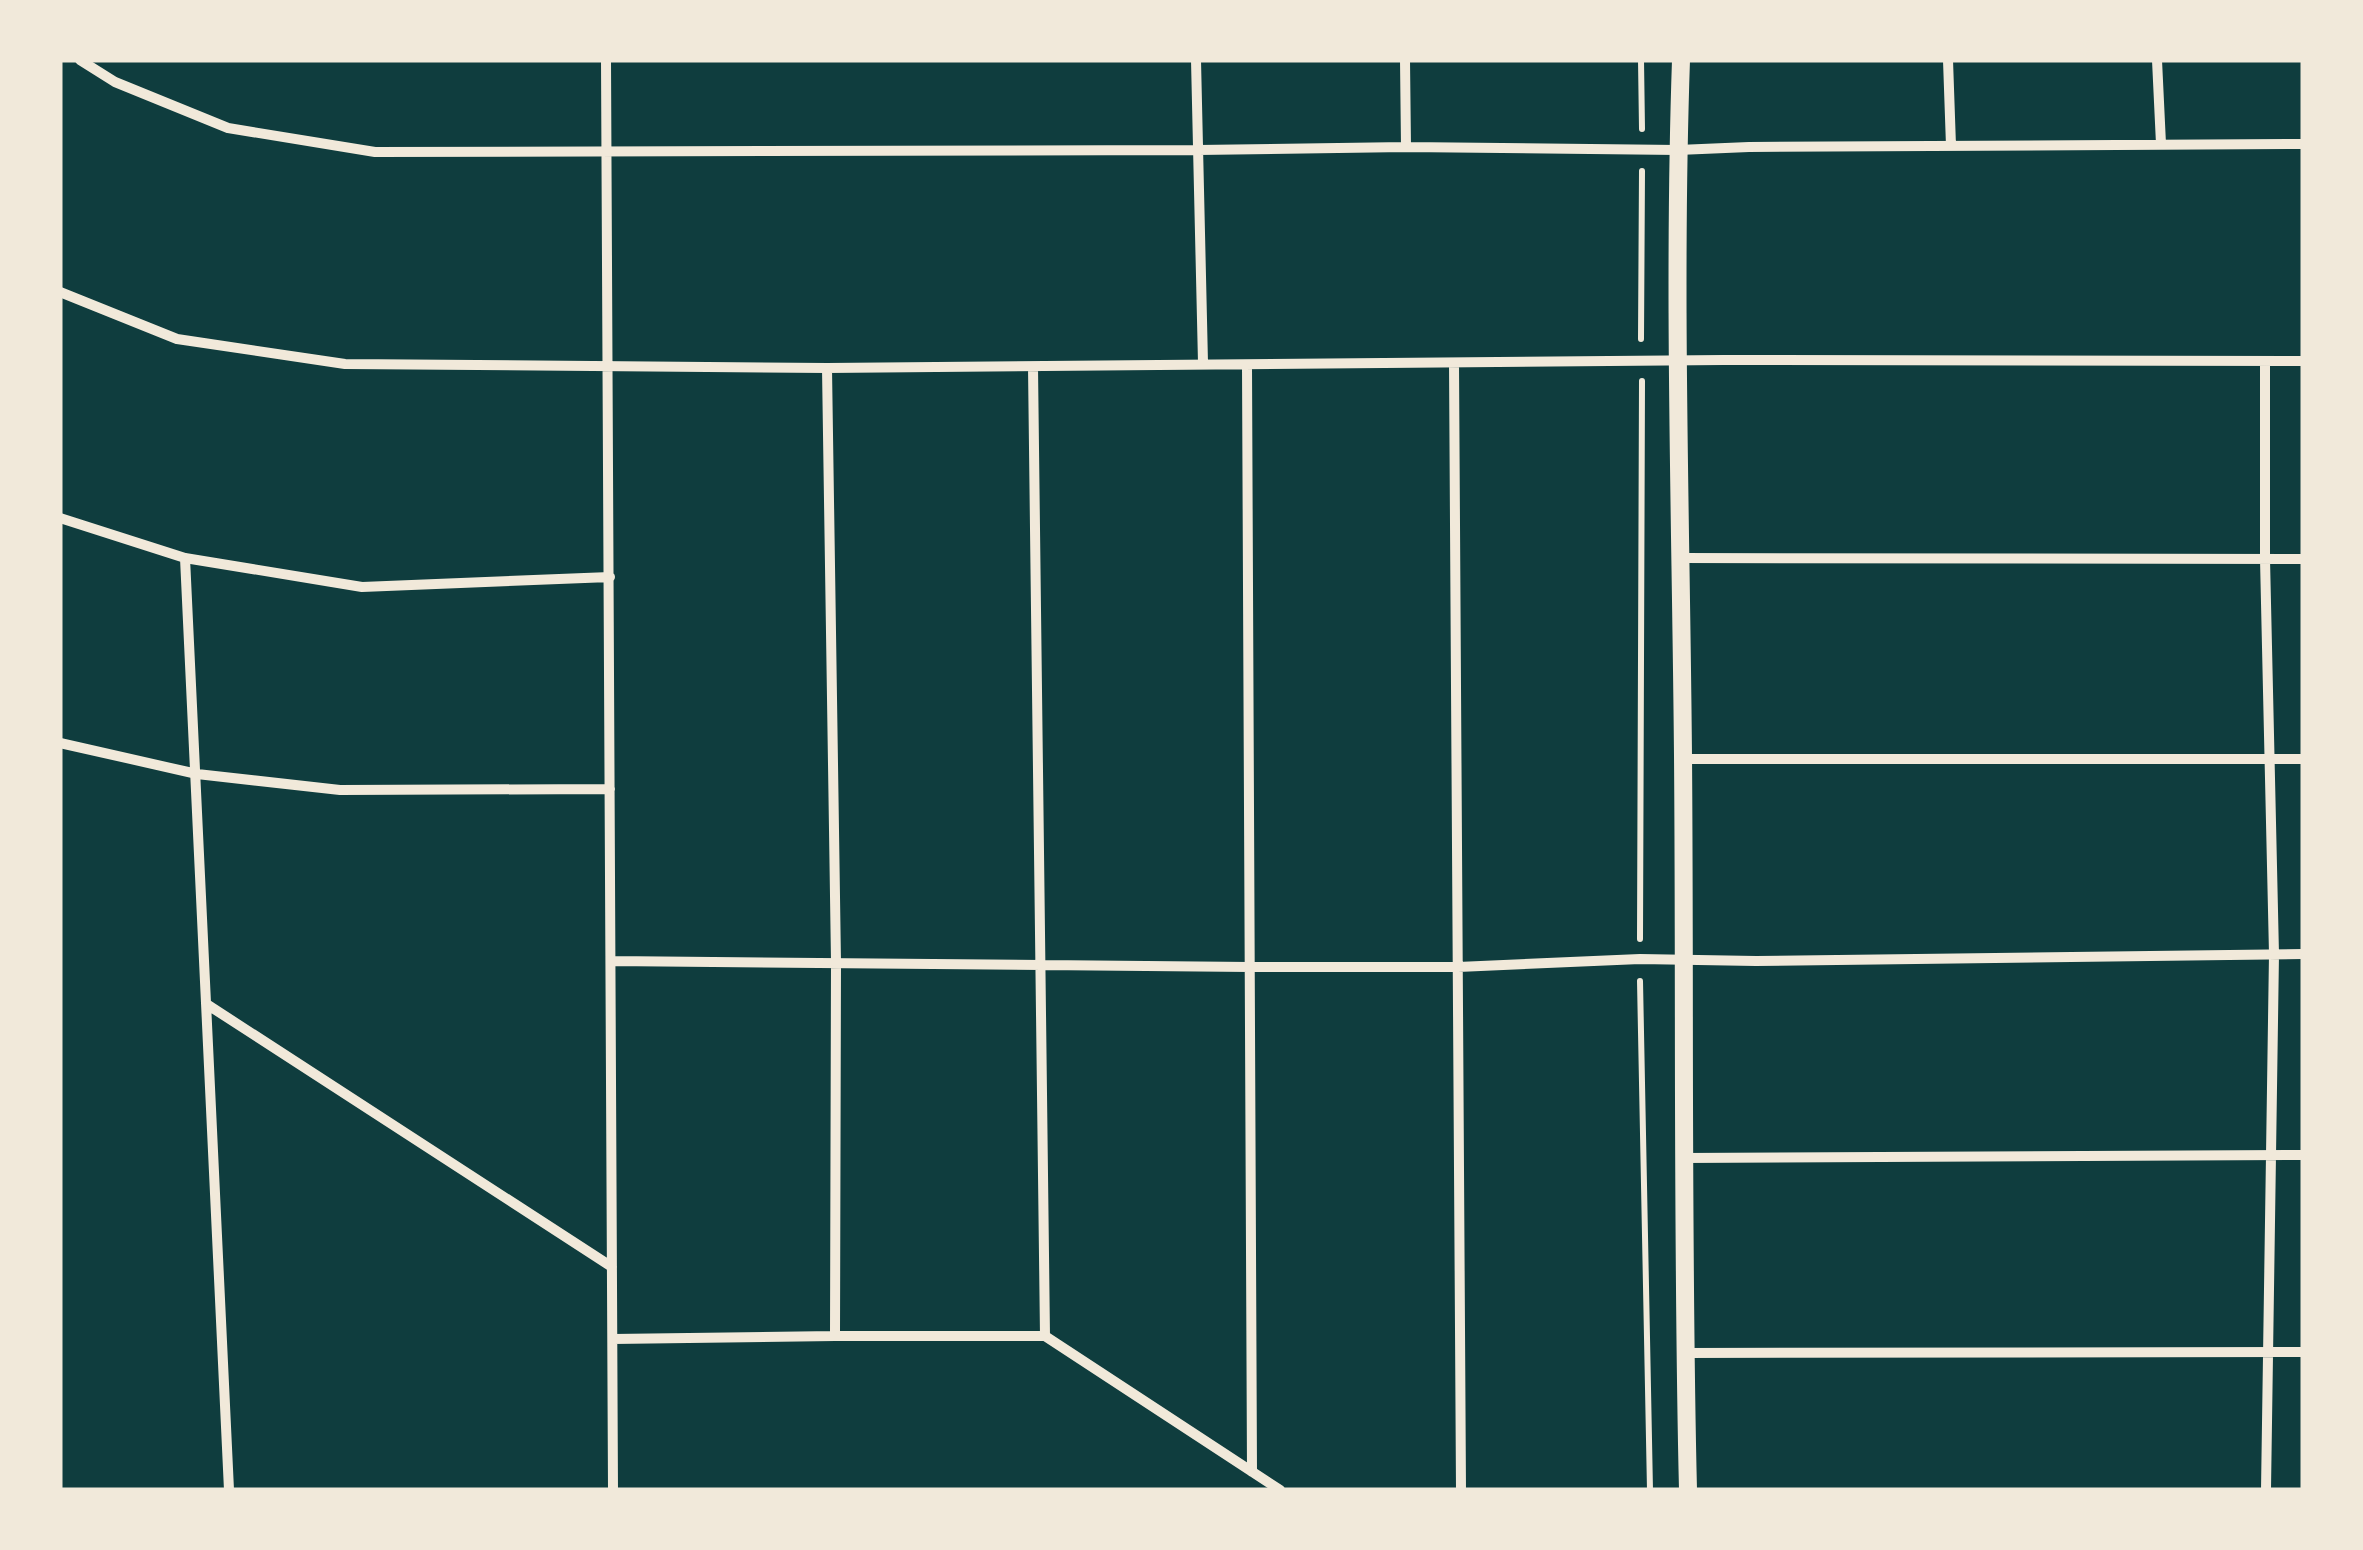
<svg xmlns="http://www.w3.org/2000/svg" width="2363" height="1550" viewBox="0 0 2363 1550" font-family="'Sofia Sans Condensed',sans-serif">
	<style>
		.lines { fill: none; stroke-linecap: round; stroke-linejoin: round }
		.path { stroke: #f1e9da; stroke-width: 6 }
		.minor { stroke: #f1e9da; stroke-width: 10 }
		.tertiary { stroke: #f1e9da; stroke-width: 18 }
	</style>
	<rect width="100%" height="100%" fill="#0f3d3e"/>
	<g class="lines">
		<path class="path" d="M 1641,60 L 1642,129
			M 1641,339 L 1642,171
			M 1640,939 L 1642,381
			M 1640,981 L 1650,1490"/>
		<path class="minor" d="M 80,60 L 115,82 L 228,128 L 375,152 L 1198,150 L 1406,147 L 1678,150 L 1749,147 L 2303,144
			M 606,60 L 613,1490
			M 1196,60 L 1203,363
			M 1405,60 L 1406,147
			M 1948,60 L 1951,146
			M 2157,60 L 2161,144
			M 60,292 L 177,339 L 345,364 L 827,368 L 1723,360 L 2303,361
			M 2265,361 L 2265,559 L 2274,954 L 2266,1490
			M 1454,363 L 1461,1490
			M 1247,366 L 1252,1472
			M 1033,367 L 1045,1336
			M 827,368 L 836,962 L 835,1336
			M 60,518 L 185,558 L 362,587 L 610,577
			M 185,558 L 229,1490
			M 1681,558 L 2303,559
			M 60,743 L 197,774 L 340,790 L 610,789
			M 1683,759 L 2303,759
			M 611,961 L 1250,967 L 1458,967 L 1640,959 L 1756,961 L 2303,954
			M 208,1005 L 612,1267
			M 1683,1158 L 2303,1155
			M 613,1339 L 835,1336 L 1045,1336 L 1280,1490
			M 1685,1353 L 2303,1352"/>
		<path class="tertiary" d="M 1681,60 C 1673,292 1681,524 1683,756 C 1685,1001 1682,1245 1688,1490"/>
	</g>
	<rect width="2363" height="1550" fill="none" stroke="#f1e9da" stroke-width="125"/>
</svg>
